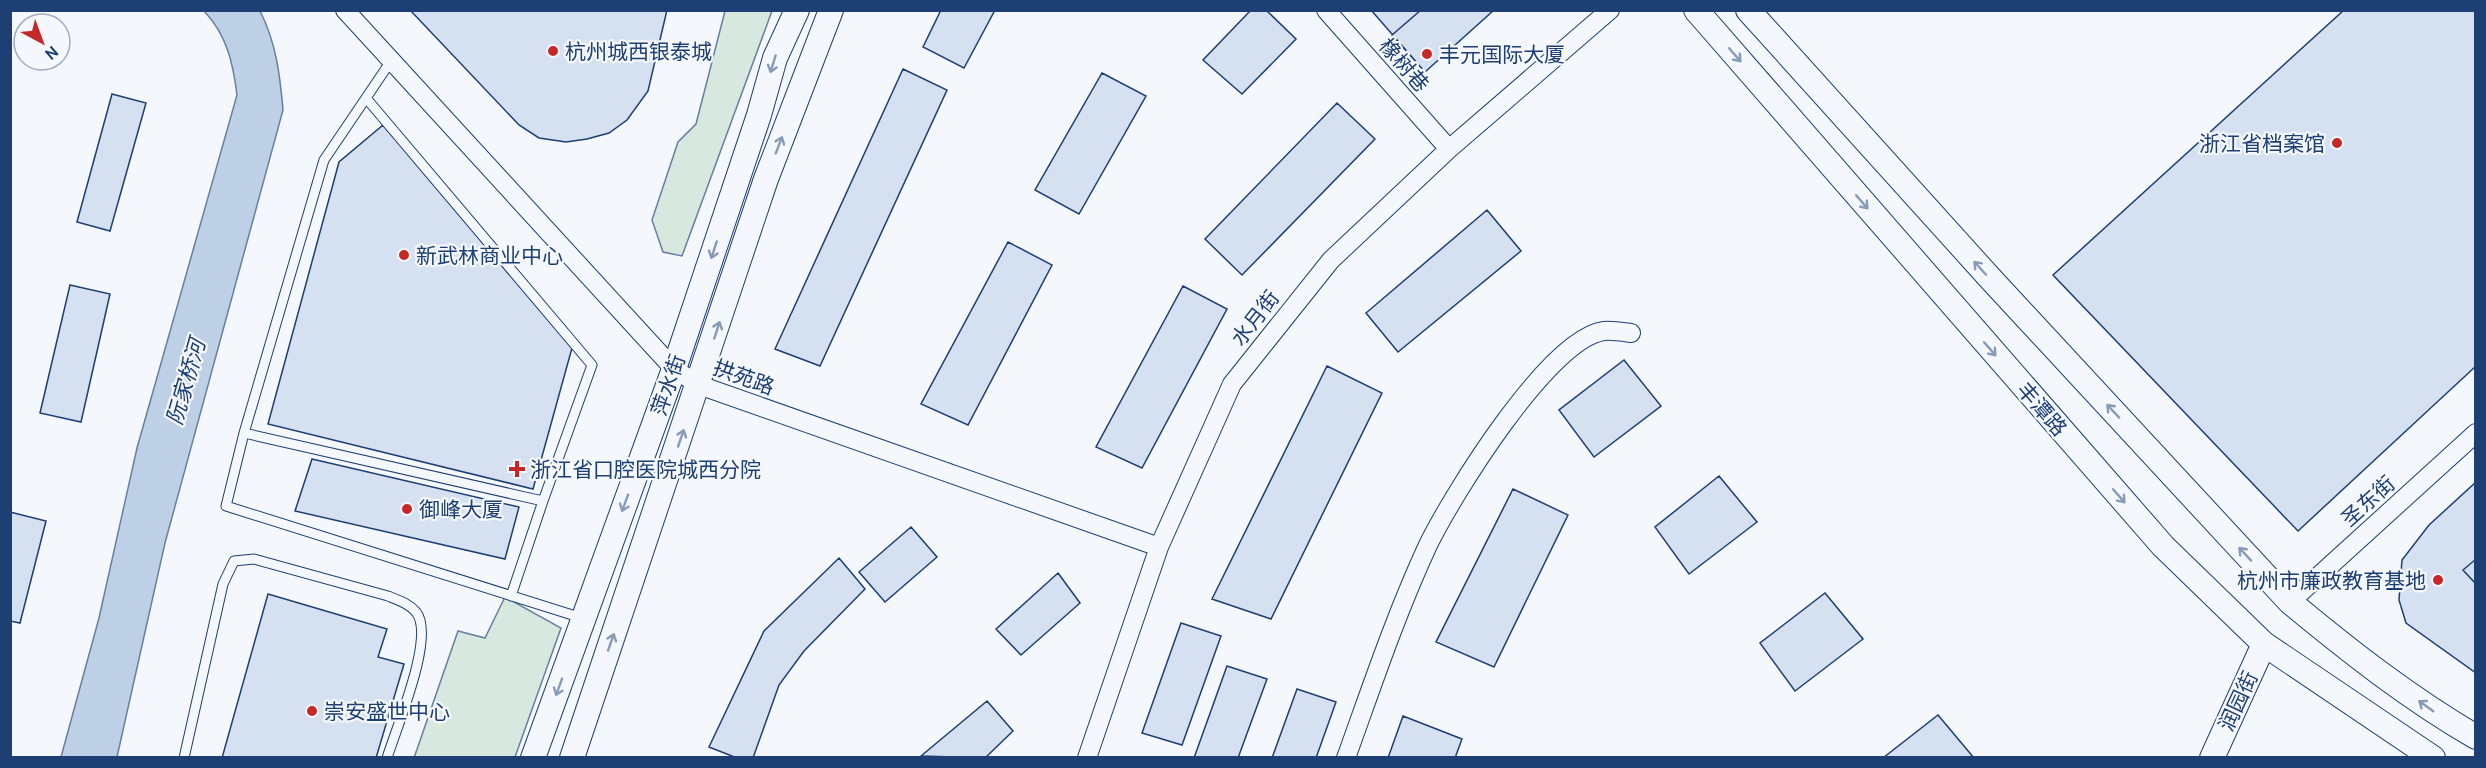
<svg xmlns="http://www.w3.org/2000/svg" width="2486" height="768" viewBox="0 0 2486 768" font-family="Cabin,'Noto Sans SC',sans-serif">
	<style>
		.green { fill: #d7e8df; stroke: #687fa3; stroke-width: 1.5 }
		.water { fill: #bed0e5; stroke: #687fa3; stroke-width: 1.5 }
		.building { fill: #d5e0f0; stroke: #1d3f73; stroke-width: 1.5 }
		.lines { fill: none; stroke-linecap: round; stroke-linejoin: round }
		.lane-casing { stroke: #1d3f73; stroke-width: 11 }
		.street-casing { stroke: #1d3f73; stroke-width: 20 }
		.secondary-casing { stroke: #1d3f73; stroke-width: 26 }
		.lane { stroke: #f4f7fb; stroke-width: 9 }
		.street { stroke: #f4f7fb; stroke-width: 18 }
		.secondary { stroke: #f4f7fb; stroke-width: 24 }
		.oneway { stroke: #889bb7 }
		.poi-dot { fill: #c62828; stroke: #f4f7fb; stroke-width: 2 }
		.labels { text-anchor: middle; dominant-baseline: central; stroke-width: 4.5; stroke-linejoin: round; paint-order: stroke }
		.poi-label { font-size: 21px; fill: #1d3f73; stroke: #f4f7fb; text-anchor: start }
		.street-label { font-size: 21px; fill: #1d3f73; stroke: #f4f7fb }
		.water-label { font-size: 22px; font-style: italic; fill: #1d3f73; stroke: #f4f7fb }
	</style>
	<rect width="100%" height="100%" fill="#f4f7fb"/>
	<path class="green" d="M 725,11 L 772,11 L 682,256 L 663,252 L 652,220 L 678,142 L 696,124 Z
		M 505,597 L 561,628 L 515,757 L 414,758 L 458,631 L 485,638 Z"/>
	<path class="water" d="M 204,11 L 260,11 C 276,42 280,75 283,110 L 165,543 L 117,757 L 61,757 L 99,618 L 137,448 L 237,95 C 233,63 227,35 204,11 Z"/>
	<path class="building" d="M 410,10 L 667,10 L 648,91 L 627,120 L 609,133 L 587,139 L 566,142 L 539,138 L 519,125 Z
		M 941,10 L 995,10 L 964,68 L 923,47 Z
		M 1251,10 L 1266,10 L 1296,39 L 1242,94 L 1203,60 Z
		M 1371,10 L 1494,10 L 1425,72 Z
		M 1421,10 L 1494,10 L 1425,72 L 1392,35 Z
		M 2344,10 L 2476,10 L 2476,366 L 2298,531 L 2053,275 Z
		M 903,69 L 947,90 L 820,366 L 775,349 Z
		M 1102,73 L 1146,96 L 1079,214 L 1035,190 Z
		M 112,94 L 146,103 L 110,231 L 77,222 Z
		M 1337,103 L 1375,139 L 1242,275 L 1205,239 Z
		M 383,125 L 572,348 L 533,489 L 268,424 L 339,162 Z
		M 1487,210 L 1521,251 L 1398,352 L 1366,313 Z
		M 1008,242 L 1052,265 L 968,425 L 921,404 Z
		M 70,285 L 110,294 L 81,422 L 40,413 Z
		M 1183,286 L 1227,309 L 1142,468 L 1096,447 Z
		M 1624,360 L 1661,406 L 1594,457 L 1559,410 Z
		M 1327,366 L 1382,393 L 1271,619 L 1212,599 Z
		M 312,459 L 519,507 L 505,559 L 295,511 Z
		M 1719,476 L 1757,522 L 1689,574 L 1655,527 Z
		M 2476,482 L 2476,673 L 2406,623 L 2399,600 L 2402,560 L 2429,525 Z
		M 1513,489 L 1568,515 L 1494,667 L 1436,642 Z
		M 10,512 L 46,521 L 20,623 L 10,621 Z
		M 911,527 L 937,557 L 885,602 L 859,572 Z
		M 839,558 L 865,589 L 804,651 L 779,685 L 753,758 L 737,758 L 709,747 L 764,631 Z
		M 2476,559 L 2476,584 L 2463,570 Z
		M 1058,573 L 1080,603 L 1021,655 L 996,629 Z
		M 1825,593 L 1863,639 L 1795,691 L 1760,643 Z
		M 268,594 L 387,629 L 378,657 L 404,664 L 376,758 L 222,758 Z
		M 1181,623 L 1221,636 L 1182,745 L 1142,733 Z
		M 1227,666 L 1267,679 L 1238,758 L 1194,758 Z
		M 1297,689 L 1336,702 L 1316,758 L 1272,758 Z
		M 987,701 L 1013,731 L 985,758 L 921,756 Z
		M 1938,715 L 1974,758 L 1883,758 Z
		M 1403,716 L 1462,739 L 1455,758 L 1388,758 Z"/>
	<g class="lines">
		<g class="lane-casing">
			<path id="lane" d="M 366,98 L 592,365 L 543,501 L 244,433 L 324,160 L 391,61
				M 244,433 L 226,506 L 582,618
				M 511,596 L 543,501
				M 184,758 L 223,584 L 234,561 L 254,559 L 388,596 C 398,600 408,603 416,612 C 436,636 396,728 387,758"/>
		</g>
		<g class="street-casing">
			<path id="street" d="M 345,10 L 674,369 L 699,385 L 1159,547
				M 1326,10 L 1449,149
				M 2290,602 L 2476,433
				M 1087,758 L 1159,547 L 1232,384 L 1331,260 L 1449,149 L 1610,10
				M 1346,758 C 1372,686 1396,614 1428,545 C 1452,496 1549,338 1604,331 C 1612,330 1623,332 1631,333"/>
		</g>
		<g class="secondary-casing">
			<path id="secondary" d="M 1696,10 L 2163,546 L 2264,644 L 2433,758
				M 1748,10 L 1989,277 L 2290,602 C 2349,651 2409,698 2476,737
				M 533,758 L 674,369 L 759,115 L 775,58 L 797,10
				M 572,758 L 766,179 L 831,10
				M 2212,758 L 2264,644"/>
		</g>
		<use href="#lane" class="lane"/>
		<use href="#street" class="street"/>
		<use href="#secondary" class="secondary"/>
	</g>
	<defs><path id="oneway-shaft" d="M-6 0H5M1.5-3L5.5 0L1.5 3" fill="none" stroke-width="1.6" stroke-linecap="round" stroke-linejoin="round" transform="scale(1.5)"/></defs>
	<g class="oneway">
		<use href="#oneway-shaft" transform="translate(1735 55) rotate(49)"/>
		<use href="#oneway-shaft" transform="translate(773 64) rotate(107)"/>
		<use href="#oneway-shaft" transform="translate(779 145) rotate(-69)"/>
		<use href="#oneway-shaft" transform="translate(1862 202) rotate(49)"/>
		<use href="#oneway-shaft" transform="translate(714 250) rotate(108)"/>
		<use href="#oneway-shaft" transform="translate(1980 268) rotate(-132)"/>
		<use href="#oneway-shaft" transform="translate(717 330) rotate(-72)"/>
		<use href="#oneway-shaft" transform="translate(1990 349) rotate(49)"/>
		<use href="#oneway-shaft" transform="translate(2113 411) rotate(-133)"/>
		<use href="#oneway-shaft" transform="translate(681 438) rotate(-71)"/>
		<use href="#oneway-shaft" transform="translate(2119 496) rotate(49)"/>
		<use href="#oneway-shaft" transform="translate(625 503) rotate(110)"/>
		<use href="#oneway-shaft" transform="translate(2245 554) rotate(-133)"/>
		<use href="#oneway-shaft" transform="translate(611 642) rotate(-71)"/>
		<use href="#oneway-shaft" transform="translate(559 687) rotate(110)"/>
		<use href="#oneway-shaft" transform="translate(2426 706) rotate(-144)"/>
	</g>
	<g class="poi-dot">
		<circle cx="553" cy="51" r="6"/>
		<circle cx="1427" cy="54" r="6"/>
		<circle cx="2337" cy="143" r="6"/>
		<circle cx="404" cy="255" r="6"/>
		<path d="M514 460h6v6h6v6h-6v6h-6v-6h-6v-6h6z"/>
		<circle cx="407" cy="509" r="6"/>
		<circle cx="2438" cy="580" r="6"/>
		<circle cx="312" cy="711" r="6"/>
	</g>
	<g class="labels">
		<g class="poi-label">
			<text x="565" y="51">杭州城西银泰城</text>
			<text x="1439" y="54">丰元国际大厦</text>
			<text x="2325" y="143" text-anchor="end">浙江省档案馆</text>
			<text x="416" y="255">新武林商业中心</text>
			<text x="530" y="469">浙江省口腔医院城西分院</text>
			<text x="419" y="509">御峰大厦</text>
			<text x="2426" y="580" text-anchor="end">杭州市廉政教育基地</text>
			<text x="324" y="711">崇安盛世中心</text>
		</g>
		<g class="street-label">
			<text transform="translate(1404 65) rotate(49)">橡树巷</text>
			<text transform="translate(1255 318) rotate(-52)">水月街</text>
			<text transform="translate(744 377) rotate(20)">拱苑路</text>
			<text transform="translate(668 385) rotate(-71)">萍水街</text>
			<text transform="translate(2042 409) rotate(49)">丰潭路</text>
			<text transform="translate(2368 501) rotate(-42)">圣东街</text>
			<text transform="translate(2238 701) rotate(-65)">润园街</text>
		</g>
		<g class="water-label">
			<text transform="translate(186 382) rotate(-74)">阮家桥河</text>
		</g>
	</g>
	<rect width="2486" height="768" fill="none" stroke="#1d3f73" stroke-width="24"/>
	<g transform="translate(42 42) rotate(139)"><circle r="28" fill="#f4f7fb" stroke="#9eadc5" stroke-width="1.5"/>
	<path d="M0-4.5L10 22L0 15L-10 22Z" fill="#c62828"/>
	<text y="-9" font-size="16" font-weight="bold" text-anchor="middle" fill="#1d3f73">N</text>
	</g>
</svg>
